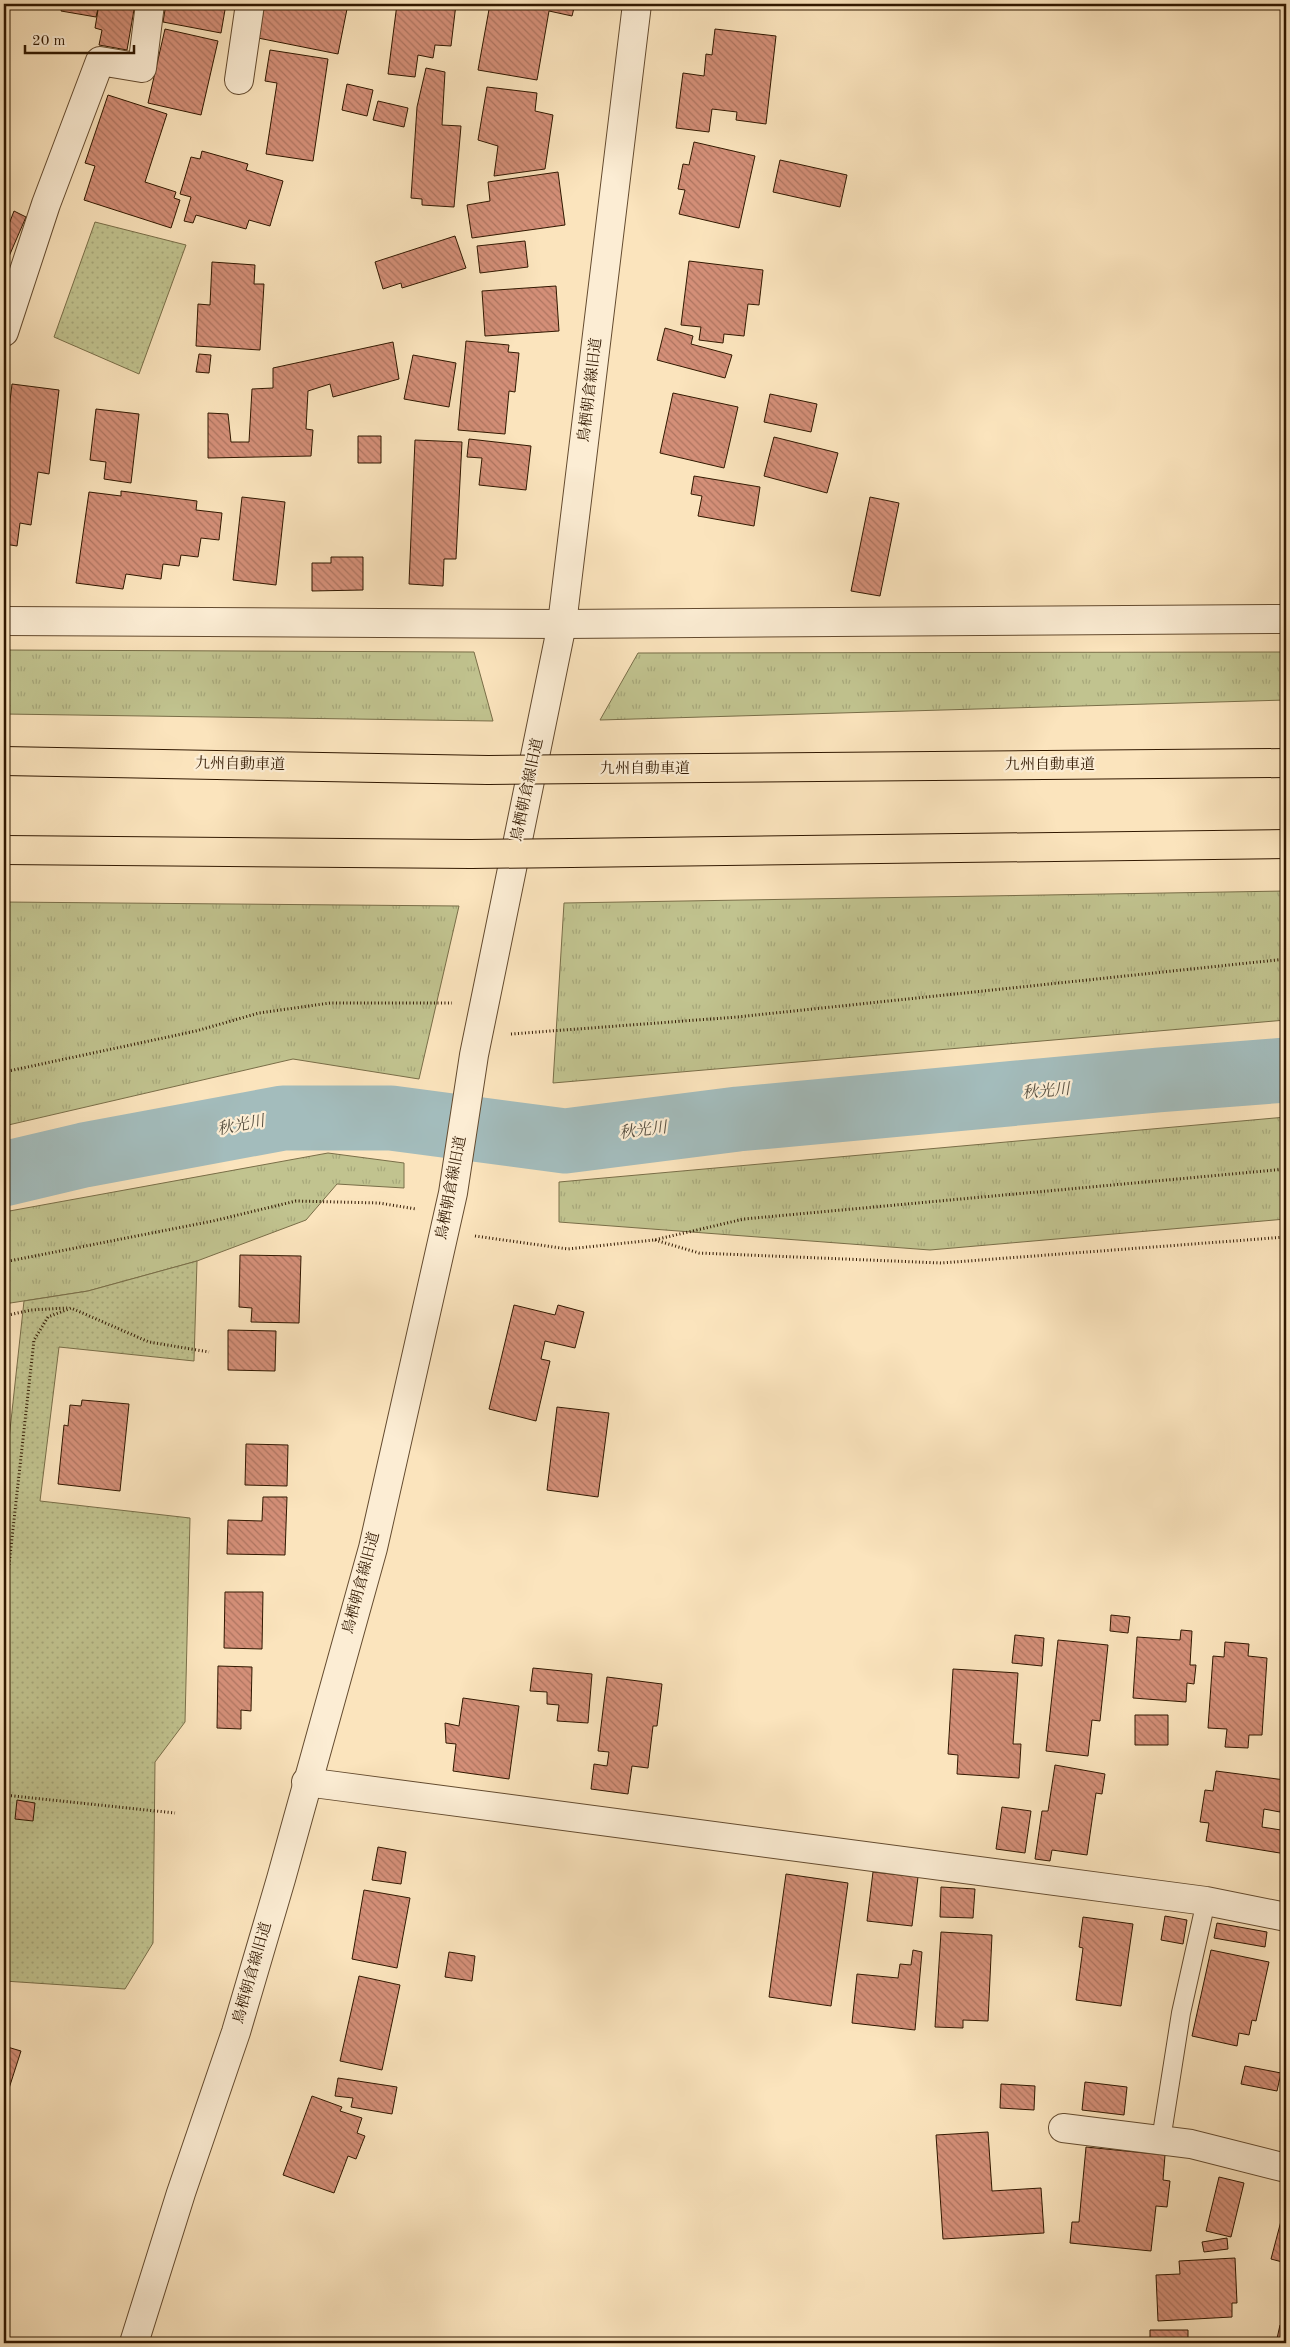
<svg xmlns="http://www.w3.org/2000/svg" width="1290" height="2347" viewBox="0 0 1290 2347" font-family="'Old Standard TT','Noto Serif JP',serif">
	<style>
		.grass { fill: url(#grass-tufts); stroke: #796e48 }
		.park { fill: url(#park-dots); stroke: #796e48 }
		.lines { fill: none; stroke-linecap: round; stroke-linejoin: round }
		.river { stroke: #a3bcbc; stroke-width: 65 }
		.building { fill: url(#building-back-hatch); stroke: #311800 }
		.service-casing { stroke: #644b2f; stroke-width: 20 }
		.minor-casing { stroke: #644b2f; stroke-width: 30 }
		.tertiary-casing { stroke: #644b2f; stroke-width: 30 }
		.motorway-casing { stroke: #311800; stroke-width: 30 }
		.path { stroke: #311800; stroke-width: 3; stroke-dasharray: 1 2.5; stroke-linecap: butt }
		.service { stroke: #fcedd4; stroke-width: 18 }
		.minor { stroke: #fcedd4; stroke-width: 28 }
		.tertiary { stroke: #fcedd4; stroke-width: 28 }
		.motorway { stroke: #fbe4bd; stroke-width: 28 }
		.motorway-bridge-casing { stroke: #311800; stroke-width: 30; stroke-linecap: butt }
		.motorway-bridge { stroke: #fbe4bd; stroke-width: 28 }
		.labels { text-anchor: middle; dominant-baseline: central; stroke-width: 4.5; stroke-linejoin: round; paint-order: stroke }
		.street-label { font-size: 15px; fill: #311800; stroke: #fcedd4 }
		.water-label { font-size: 16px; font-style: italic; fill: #595142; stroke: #fcedd4 }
	</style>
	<defs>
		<pattern id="grass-tufts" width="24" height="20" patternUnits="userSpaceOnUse" patternTransform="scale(1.25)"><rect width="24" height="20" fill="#c1c38f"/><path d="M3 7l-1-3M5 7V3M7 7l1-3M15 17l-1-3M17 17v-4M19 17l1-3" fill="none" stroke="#a6a77a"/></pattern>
		<pattern id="park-dots" width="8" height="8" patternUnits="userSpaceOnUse" patternTransform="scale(1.25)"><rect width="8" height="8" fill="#c1c38f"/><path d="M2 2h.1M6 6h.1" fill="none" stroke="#a6a77a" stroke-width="1.8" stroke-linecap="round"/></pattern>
		<pattern id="building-back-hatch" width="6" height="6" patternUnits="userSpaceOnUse" patternTransform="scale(1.25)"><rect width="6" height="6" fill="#d48f78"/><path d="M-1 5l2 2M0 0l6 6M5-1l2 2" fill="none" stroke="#ad7460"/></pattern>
	</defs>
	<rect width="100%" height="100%" fill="#fbe4bd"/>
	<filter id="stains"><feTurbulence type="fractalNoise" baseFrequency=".004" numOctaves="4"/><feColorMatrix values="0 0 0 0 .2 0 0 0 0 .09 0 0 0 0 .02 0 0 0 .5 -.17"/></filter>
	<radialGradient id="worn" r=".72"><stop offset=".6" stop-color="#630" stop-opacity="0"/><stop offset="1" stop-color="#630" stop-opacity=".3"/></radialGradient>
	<path class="grass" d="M 4,650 L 474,652 L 493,721 L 4,714 Z
		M 1286,652 L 1286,700 L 600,720 L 638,653 Z
		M 1286,891 L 1286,1020 L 553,1083 L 564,903 Z
		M 4,902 L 459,906 L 419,1079 L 293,1059 L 4,1126 Z
		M 1286,1117 L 1286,1219 L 930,1250 L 559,1222 L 559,1182 Z
		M 328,1153 L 404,1163 L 404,1188 L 337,1184 L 306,1220 L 197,1261 L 88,1291 L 4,1304 L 4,1212 Z"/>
	<path class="park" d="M 95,222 L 186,245 L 139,374 L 54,337 Z
		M 197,1261 L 194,1361 L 59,1347 L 40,1501 L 190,1518 L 185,1722 L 155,1762 L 153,1943 L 125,1989 L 4,1981 L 4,1485 L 24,1301 L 88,1291 Z"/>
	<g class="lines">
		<path class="river" d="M 4,1174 L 84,1155 L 283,1118 L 391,1118 L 565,1141 L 738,1119 L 1158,1080 L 1286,1070"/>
	</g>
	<path class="building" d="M 63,4 L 99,4 L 96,17 L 61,11 Z
		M 99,4 L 135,4 L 127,50 L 99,45 L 102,30 L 95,28 Z
		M 166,4 L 226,4 L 221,33 L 163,22 Z
		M 265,4 L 320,4 L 347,9 L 338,54 L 258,38 Z
		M 397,4 L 456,4 L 451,46 L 435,45 L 433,58 L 418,55 L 415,77 L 388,74 Z
		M 490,4 L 575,4 L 572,16 L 549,11 L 537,80 L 478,70 Z
		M 692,4 L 744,4 L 743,9 Z
		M 165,29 L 218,41 L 201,115 L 148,103 Z
		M 715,29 L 776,36 L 766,124 L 736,120 L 737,112 L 712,109 L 709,132 L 676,128 L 683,73 L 704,76 L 706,54 L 712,55 Z
		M 270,50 L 328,59 L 313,161 L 266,154 L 277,83 L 265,81 Z
		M 426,68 L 445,72 L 442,125 L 461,126 L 454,207 L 422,205 L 422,199 L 411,198 L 417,107 Z
		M 347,84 L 373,90 L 367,116 L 342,110 Z
		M 487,87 L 537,93 L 535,111 L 553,115 L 545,169 L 494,176 L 498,146 L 478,140 Z
		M 108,95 L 167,114 L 145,182 L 176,192 L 174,198 L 180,200 L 171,228 L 84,200 L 95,166 L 85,163 Z
		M 378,101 L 408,108 L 404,127 L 373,120 Z
		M 694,142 L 755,156 L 739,228 L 679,214 L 685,190 L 678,189 L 683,164 L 689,165 Z
		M 202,151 L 248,164 L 246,170 L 283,181 L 270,226 L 249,220 L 246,229 L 196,215 L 193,223 L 184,221 L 191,197 L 180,194 L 191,157 L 200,159 Z
		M 780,160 L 847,175 L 840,207 L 773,192 Z
		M 558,172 L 565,225 L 472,238 L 467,205 L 490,201 L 488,182 Z
		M 14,211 L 26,217 L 4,268 L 4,222 L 9,224 Z
		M 455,236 L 466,268 L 402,288 L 401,283 L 383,289 L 375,262 Z
		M 525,241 L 528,267 L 480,273 L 477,246 Z
		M 689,261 L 763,270 L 759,305 L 748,304 L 744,336 L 724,334 L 723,343 L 699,340 L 701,327 L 681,325 Z
		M 212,262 L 255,265 L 254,284 L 264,284 L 260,350 L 196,346 L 198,304 L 210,305 Z
		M 556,286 L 559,331 L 485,336 L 482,291 Z
		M 665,328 L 693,336 L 691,344 L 732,355 L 725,378 L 657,360 Z
		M 466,341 L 509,345 L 508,352 L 519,353 L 515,392 L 509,391 L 505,434 L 458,430 Z
		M 393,342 L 399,379 L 333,397 L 330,384 L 308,391 L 306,429 L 313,430 L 311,456 L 208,458 L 208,413 L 228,414 L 231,442 L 249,442 L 252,389 L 273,388 L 273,368 Z
		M 199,354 L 211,355 L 209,373 L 196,372 Z
		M 413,355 L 456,363 L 449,407 L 404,399 Z
		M 12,384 L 59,390 L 49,474 L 38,472 L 31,525 L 20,523 L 17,546 L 4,544 L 4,451 Z
		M 673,393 L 738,407 L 724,468 L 660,453 Z
		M 770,394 L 817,404 L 811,432 L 764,422 Z
		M 96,409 L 139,414 L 131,483 L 104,479 L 106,462 L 90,460 Z
		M 358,436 L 381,436 L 381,463 L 358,463 Z
		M 774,437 L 838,453 L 827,493 L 764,476 Z
		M 469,439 L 531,446 L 526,490 L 479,485 L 482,458 L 467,457 Z
		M 415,440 L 462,442 L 456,559 L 444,559 L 443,586 L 409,584 Z
		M 694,476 L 760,487 L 754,526 L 698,516 L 702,496 L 691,494 Z
		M 121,491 L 197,501 L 196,510 L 222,513 L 219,540 L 201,538 L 198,557 L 181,555 L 179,566 L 163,564 L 161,579 L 126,574 L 123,589 L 76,583 L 89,492 L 121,496 Z
		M 242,497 L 285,502 L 276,585 L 233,580 Z
		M 870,497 L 899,503 L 880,596 L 851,591 Z
		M 331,557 L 363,557 L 363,590 L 312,591 L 312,563 L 331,563 Z
		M 240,1255 L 301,1256 L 299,1323 L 251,1322 L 252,1308 L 239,1307 Z
		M 514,1305 L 555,1315 L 558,1305 L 584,1312 L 575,1348 L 545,1341 L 541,1359 L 550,1361 L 536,1421 L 489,1409 Z
		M 228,1330 L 276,1331 L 275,1371 L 228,1370 Z
		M 82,1400 L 129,1404 L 120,1491 L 58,1484 L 64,1425 L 68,1426 L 70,1405 L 81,1406 Z
		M 557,1407 L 609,1413 L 598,1497 L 547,1490 Z
		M 246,1444 L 288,1445 L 287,1486 L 245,1485 Z
		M 263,1497 L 287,1497 L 285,1555 L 227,1554 L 228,1520 L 262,1521 Z
		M 225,1592 L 263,1592 L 262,1649 L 224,1648 Z
		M 1111,1615 L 1130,1617 L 1128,1633 L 1110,1631 Z
		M 1181,1630 L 1192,1631 L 1190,1665 L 1196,1665 L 1194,1684 L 1187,1683 L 1186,1702 L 1133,1698 L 1137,1637 L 1180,1640 Z
		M 1015,1635 L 1044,1638 L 1042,1666 L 1012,1663 Z
		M 1058,1640 L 1108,1645 L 1100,1721 L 1092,1720 L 1088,1756 L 1046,1751 Z
		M 1225,1642 L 1249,1644 L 1248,1656 L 1267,1658 L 1262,1735 L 1249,1735 L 1248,1748 L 1225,1747 L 1227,1729 L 1208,1728 L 1213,1656 L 1224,1657 Z
		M 1285,1642 L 1286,1642 L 1286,1662 L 1283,1661 Z
		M 218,1666 L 252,1667 L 251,1711 L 241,1710 L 241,1729 L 217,1728 Z
		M 533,1668 L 592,1674 L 588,1723 L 557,1721 L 559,1705 L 547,1704 L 547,1692 L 530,1691 Z
		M 953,1669 L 1018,1673 L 1013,1744 L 1021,1744 L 1019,1778 L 957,1774 L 958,1755 L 948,1754 Z
		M 607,1677 L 662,1684 L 657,1726 L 653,1726 L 648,1768 L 632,1766 L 628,1794 L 591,1789 L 594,1764 L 607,1766 L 609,1752 L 598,1751 Z
		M 463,1698 L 519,1706 L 509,1779 L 453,1771 L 456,1744 L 446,1743 L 445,1723 L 459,1726 Z
		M 1135,1715 L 1168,1715 L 1168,1745 L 1135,1745 Z
		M 1055,1765 L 1105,1774 L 1102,1794 L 1096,1793 L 1087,1855 L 1052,1850 L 1050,1861 L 1035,1859 L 1042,1811 L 1048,1811 Z
		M 1216,1771 L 1285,1780 L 1280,1812 L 1264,1809 L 1262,1827 L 1281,1830 L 1281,1823 L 1286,1824 L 1286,1854 L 1206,1841 L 1209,1823 L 1200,1822 L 1205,1790 L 1213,1791 Z
		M 17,1800 L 35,1803 L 33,1821 L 15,1819 Z
		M 1002,1807 L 1031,1811 L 1025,1853 L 996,1849 Z
		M 378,1847 L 406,1852 L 401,1884 L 372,1880 Z
		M 873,1872 L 918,1877 L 912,1926 L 867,1921 Z
		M 786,1874 L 848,1883 L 831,2006 L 769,1997 Z
		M 941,1887 L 975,1889 L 973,1918 L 940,1917 Z
		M 364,1890 L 410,1898 L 397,1968 L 352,1959 Z
		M 1165,1916 L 1187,1920 L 1183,1944 L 1161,1940 Z
		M 1083,1917 L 1133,1924 L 1121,2006 L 1076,2000 L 1083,1948 L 1079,1947 Z
		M 1217,1923 L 1267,1932 L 1265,1947 L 1214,1938 Z
		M 941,1932 L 992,1935 L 988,2021 L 963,2020 L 963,2028 L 935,2027 Z
		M 913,1950 L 922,1952 L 915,2030 L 852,2023 L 857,1974 L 898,1978 L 900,1964 L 911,1965 Z
		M 1211,1950 L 1269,1962 L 1256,2021 L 1252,2020 L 1249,2035 L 1239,2033 L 1237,2046 L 1192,2036 Z
		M 449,1952 L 475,1956 L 472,1981 L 445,1977 Z
		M 359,1976 L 400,1985 L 382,2070 L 340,2061 Z
		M 4,2046 L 21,2051 L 4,2104 Z
		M 1245,2066 L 1281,2073 L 1277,2091 L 1241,2084 Z
		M 338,2078 L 397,2087 L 392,2114 L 351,2107 L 353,2098 L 335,2096 Z
		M 1085,2082 L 1127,2087 L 1124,2115 L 1082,2110 Z
		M 1001,2084 L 1035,2086 L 1034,2110 L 1000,2108 Z
		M 312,2096 L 342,2107 L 340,2111 L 362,2118 L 357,2133 L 365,2136 L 356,2159 L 348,2156 L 334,2193 L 283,2175 Z
		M 988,2132 L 992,2191 L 1041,2188 L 1044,2233 L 943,2239 L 936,2135 Z
		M 1086,2147 L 1165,2155 L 1163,2180 L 1170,2181 L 1167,2207 L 1156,2206 L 1151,2251 L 1070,2243 L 1072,2222 L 1079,2222 Z
		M 1219,2177 L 1244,2183 L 1231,2237 L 1206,2231 Z
		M 1286,2202 L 1286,2263 L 1271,2259 Z
		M 1227,2238 L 1228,2249 L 1204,2252 L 1202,2242 Z
		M 1235,2258 L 1237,2303 L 1232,2303 L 1232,2317 L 1158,2321 L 1156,2275 L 1180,2274 L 1179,2261 Z
		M 1280,2325 L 1286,2327 L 1286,2343 L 1276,2343 Z
		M 1150,2330 L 1188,2330 L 1188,2343 L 1150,2343 Z"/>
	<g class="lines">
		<g class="service-casing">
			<path id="service" d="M 1161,2140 L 1181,2013 L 1206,1901"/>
		</g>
		<g class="minor-casing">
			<path id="minor" d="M 239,80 L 250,4
				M 4,332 L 46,204 L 100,61 L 142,68 L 150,4
				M 4,621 L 562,624 L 1286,619
				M 306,1782 L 1206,1901 L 1286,1917
				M 1063,2128 L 1191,2144 L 1286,2168"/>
		</g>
		<g class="tertiary-casing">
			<path id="tertiary" d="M 134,2343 L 181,2193 L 236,2032 L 281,1879 L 373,1548 L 453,1193 L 474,1055 L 562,624 L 637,4"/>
		</g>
		<g class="motorway-casing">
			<path id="motorway" d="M 4,761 L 488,770
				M 589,769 L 1286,763
				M 4,850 L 471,854
				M 571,853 L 1286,844"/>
		</g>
		<path class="path" d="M 511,1034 L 737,1017 L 1286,959
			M 4,1072 L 196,1031 L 259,1013 L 330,1003 L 452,1003
			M 475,1236 L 568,1249 L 654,1240 L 744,1219 L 1286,1169
			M 655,1240 L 699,1253 L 941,1263 L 1286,1237
			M 4,1262 L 213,1221 L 296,1201 L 379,1203 L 416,1209
			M 4,1316 L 31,1310 L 67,1308
			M 4,1610 L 34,1340 L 48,1317 L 71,1308 L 149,1342 L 209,1352
			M 4,1795 L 175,1813"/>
		<use href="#service" class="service"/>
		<use href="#minor" class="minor"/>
		<use href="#tertiary" class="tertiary"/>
		<use href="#motorway" class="motorway"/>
		<g class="motorway-bridge-casing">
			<path id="motorway-bridge" d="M 488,770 L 589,769
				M 471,854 L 571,853"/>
		</g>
		<use href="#motorway-bridge" class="motorway-bridge"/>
	</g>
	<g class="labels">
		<g class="street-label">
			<text transform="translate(591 390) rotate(-83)">鳥栖朝倉線旧道</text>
			<text transform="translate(240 765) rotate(1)">九州自動車道</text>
			<text x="1050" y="765">九州自動車道</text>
			<text x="645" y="769">九州自動車道</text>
			<text transform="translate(528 790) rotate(-78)">鳥栖朝倉線旧道</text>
			<text transform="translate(452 1188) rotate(-79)">鳥栖朝倉線旧道</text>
			<text transform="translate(362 1583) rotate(-75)">鳥栖朝倉線旧道</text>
			<text transform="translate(253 1973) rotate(-74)">鳥栖朝倉線旧道</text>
		</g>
		<g class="water-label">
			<text transform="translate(1046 1092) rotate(-5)">秋光川</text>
			<text transform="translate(241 1126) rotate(-11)">秋光川</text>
			<text transform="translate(643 1131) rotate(-7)">秋光川</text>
		</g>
	</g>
	<rect width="1290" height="2347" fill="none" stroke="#fbe4bd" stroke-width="20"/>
	<rect x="5" y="5" width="1280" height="2337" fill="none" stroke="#311800" stroke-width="2.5"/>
	<rect x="10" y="10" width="1270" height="2327" fill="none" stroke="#311800"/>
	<path d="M25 45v8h109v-8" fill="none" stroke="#311800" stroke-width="2.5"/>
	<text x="32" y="45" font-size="15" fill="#311800" stroke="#fcedd4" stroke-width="4" paint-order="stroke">20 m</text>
	<rect width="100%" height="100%" filter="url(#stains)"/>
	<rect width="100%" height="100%" fill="url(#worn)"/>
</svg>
